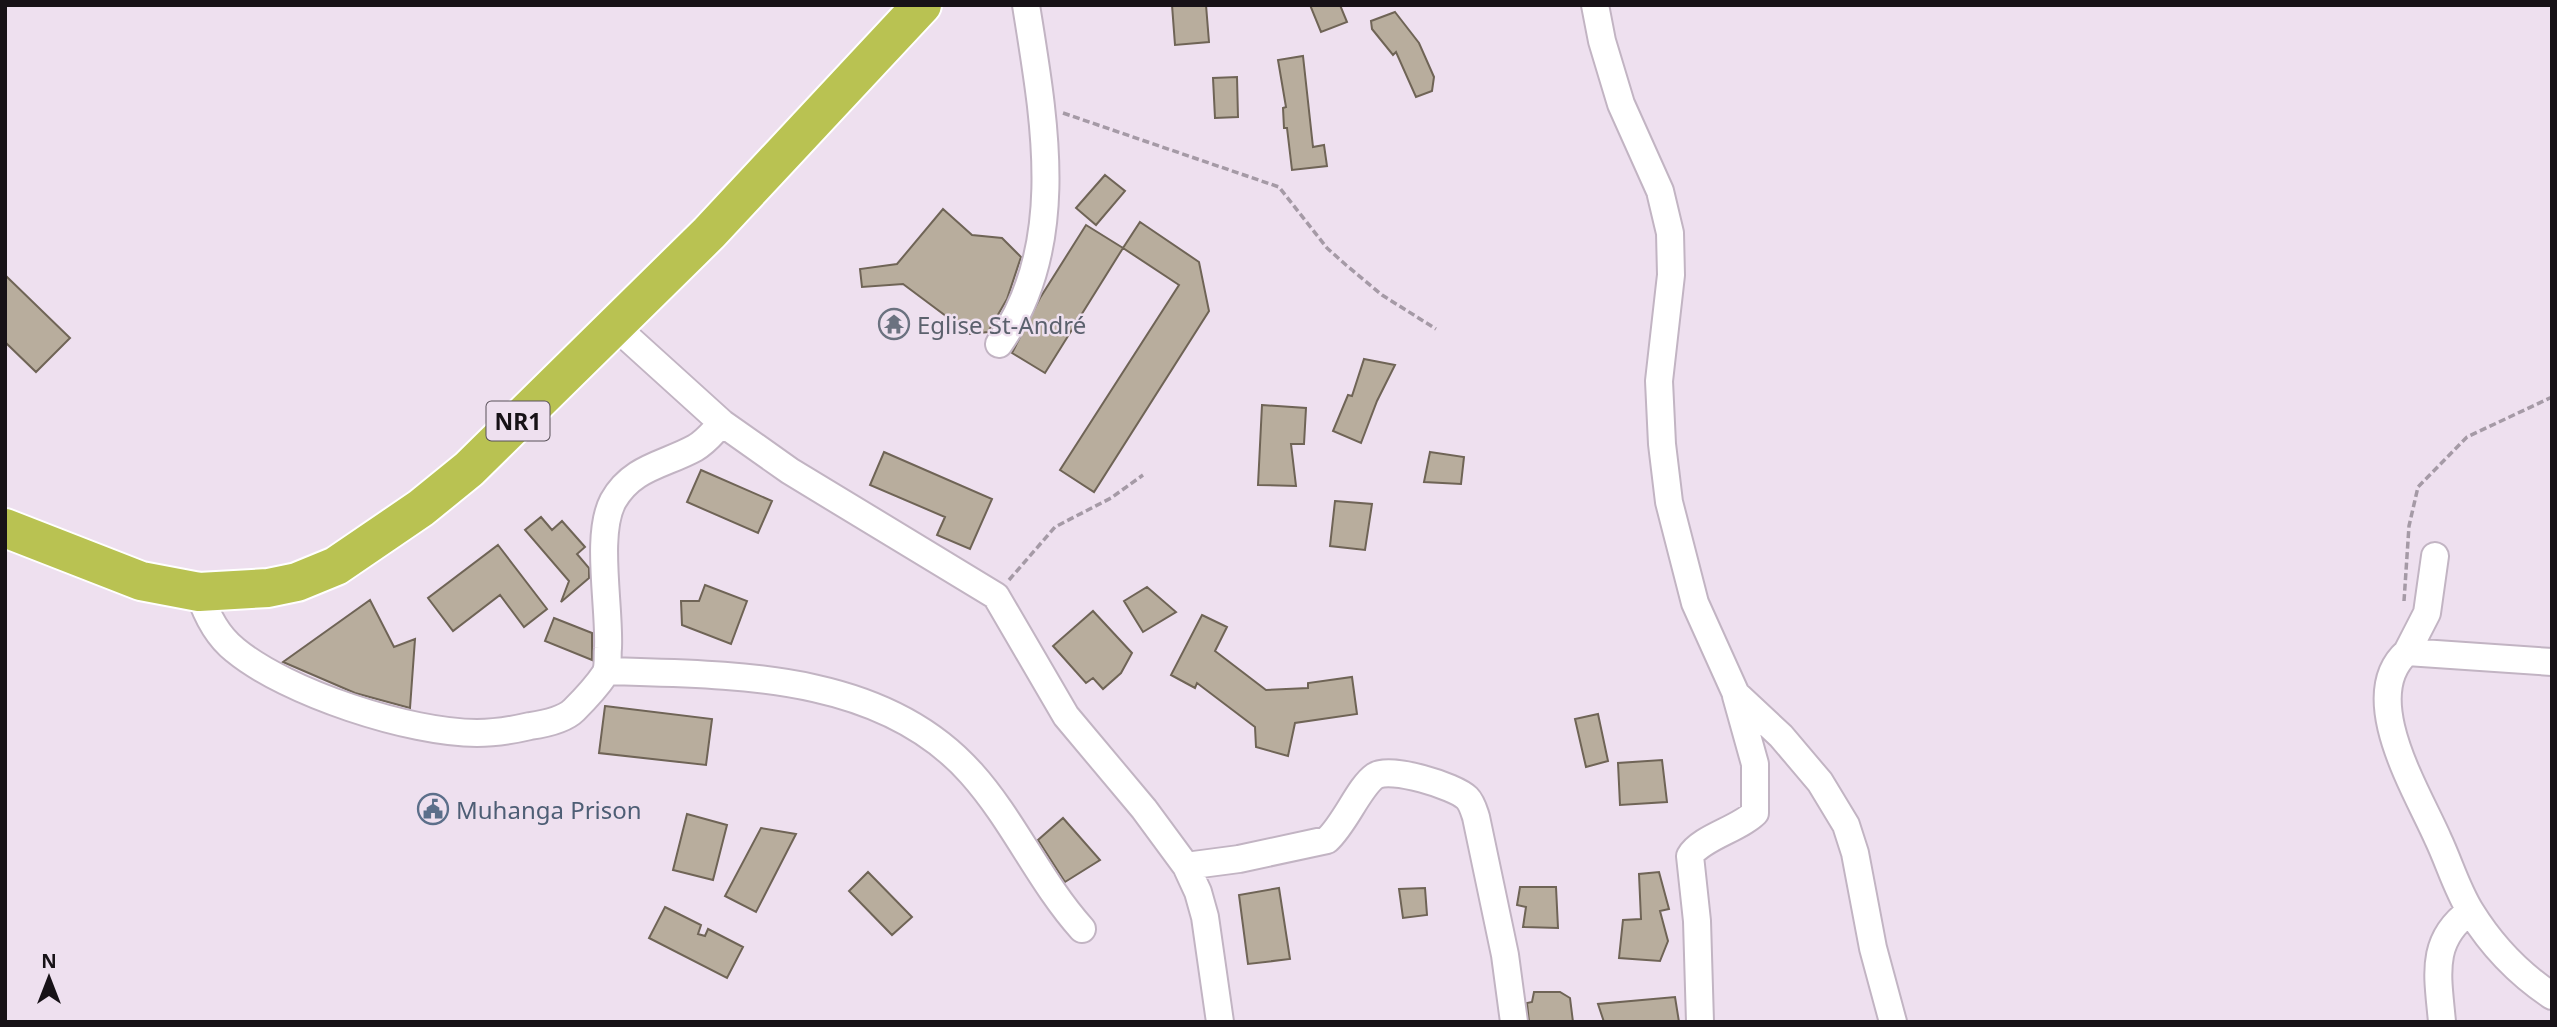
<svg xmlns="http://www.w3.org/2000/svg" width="2557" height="1027" viewBox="0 0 2557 1027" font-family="'Noto Sans',sans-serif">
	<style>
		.building { fill: #b8ad9d; stroke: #6f6456; stroke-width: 2 }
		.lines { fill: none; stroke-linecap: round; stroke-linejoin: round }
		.minor-casing { stroke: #c2b4c3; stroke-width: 30 }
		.highway-casing { stroke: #fff; stroke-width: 42 }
		.path { stroke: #a59aa6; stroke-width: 3.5; stroke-dasharray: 7 3.5; stroke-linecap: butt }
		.minor { stroke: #fff; stroke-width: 26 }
		.highway { stroke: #b9c252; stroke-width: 38 }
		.labels { text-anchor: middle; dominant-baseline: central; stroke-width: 5; stroke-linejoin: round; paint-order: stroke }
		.shield { fill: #eee0ef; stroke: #585058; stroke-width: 2 }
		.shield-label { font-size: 23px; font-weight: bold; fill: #171217 }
		.worship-label { font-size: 24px; fill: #5b616d; stroke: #eee0ef; text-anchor: start }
		.service-label { font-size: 24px; fill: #4e5e75; stroke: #eee0ef; text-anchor: start }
	</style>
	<rect width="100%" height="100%" fill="#eee0ef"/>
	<path class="building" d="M 1172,5 L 1206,5 L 1209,42 L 1175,45 Z
		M 1310,5 L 1340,5 L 1347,22 L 1321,32 Z
		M 1395,12 L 1419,43 L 1434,77 L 1432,91 L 1416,97 L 1396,52 L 1393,55 L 1372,29 L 1371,21 Z
		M 1303,56 L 1313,147 L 1324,145 L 1327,166 L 1292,170 L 1287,128 L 1284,128 L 1283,108 L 1286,107 L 1278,60 Z
		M 1237,77 L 1238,117 L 1215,118 L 1213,78 Z
		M 1105,175 L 1125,191 L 1096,225 L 1076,208 Z
		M 943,209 L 972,235 L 1002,238 L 1021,257 L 1007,299 L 988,332 L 970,334 L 903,284 L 862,287 L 860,269 L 897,264 Z
		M 1140,222 L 1199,262 L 1209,311 L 1094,492 L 1060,470 L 1179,285 L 1123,248 Z
		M 1086,225 L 1123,248 L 1045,373 L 1012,353 L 1040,298 Z
		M 5,275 L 70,338 L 36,372 L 5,342 Z
		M 1364,359 L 1395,365 L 1377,401 L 1361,443 L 1333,431 L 1348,395 L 1352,396 Z
		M 1262,405 L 1306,408 L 1304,444 L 1291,444 L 1296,486 L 1258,485 Z
		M 884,452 L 992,499 L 970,549 L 937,535 L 945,517 L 870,485 Z
		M 1430,452 L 1464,457 L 1461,484 L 1424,482 Z
		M 701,470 L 772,501 L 758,533 L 687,502 Z
		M 1335,501 L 1372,504 L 1365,550 L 1330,546 Z
		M 541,517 L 552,530 L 562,521 L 585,547 L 577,554 L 589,568 L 589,578 L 561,602 L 569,581 L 525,530 Z
		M 498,545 L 547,609 L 524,627 L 500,595 L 453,631 L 428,598 Z
		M 705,585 L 747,601 L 731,644 L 682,625 L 681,601 L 699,601 Z
		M 1147,587 L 1176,612 L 1143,632 L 1124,601 Z
		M 370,600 L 394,647 L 415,639 L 410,708 L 355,693 L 283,662 Z
		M 1093,611 L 1132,653 L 1121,673 L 1103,689 L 1093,678 L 1086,683 L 1053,646 Z
		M 1202,615 L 1227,627 L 1215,651 L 1266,690 L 1308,688 L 1308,683 L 1352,677 L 1357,714 L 1295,723 L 1288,756 L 1256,747 L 1255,727 L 1197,683 L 1195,688 L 1171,675 Z
		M 554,618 L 592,633 L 592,660 L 545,641 Z
		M 605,706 L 712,719 L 706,765 L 599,753 Z
		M 1598,714 L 1608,761 L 1586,767 L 1575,719 Z
		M 1662,760 L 1667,802 L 1620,805 L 1618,763 Z
		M 687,814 L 727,825 L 713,880 L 673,870 Z
		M 1063,818 L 1100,860 L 1065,882 L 1038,840 Z
		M 761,828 L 796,834 L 756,912 L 725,896 Z
		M 868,872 L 912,917 L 892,935 L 849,891 Z
		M 1659,872 L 1669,909 L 1660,911 L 1668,941 L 1660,961 L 1619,958 L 1623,920 L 1641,919 L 1639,874 Z
		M 1520,887 L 1556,887 L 1558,928 L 1523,927 L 1526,907 L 1517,905 Z
		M 1279,888 L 1290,959 L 1248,964 L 1239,895 Z
		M 1425,888 L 1427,915 L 1403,918 L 1399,889 Z
		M 665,907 L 701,925 L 698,934 L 705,936 L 708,929 L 743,947 L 727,978 L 649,938 Z
		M 1534,992 L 1560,992 L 1570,998 L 1573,1022 L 1529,1022 L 1527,1003 L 1532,1002 Z
		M 1675,997 L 1679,1022 L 1604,1022 L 1598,1004 Z"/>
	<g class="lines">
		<g class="minor-casing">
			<path id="minor" d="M 1595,5 L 1602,41 L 1621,104 L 1660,191 L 1670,233 L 1671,275 L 1659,381 L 1662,444 L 1669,502 L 1695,603 L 1736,694 L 1781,736 L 1820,782 L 1846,825 L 1855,853 L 1873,948 L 1893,1022
				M 616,327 L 722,423 L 790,471 L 996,596 L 1066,716 L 1144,809 L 1186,866 L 1198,892 L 1205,917 L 1220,1022
				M 999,344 C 1069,245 1044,118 1026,5
				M 199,592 C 206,614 216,635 235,650 C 287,693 410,733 477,733 C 495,733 513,730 530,726 C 544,724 564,720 574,710 C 584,700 597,686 605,674 C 609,667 607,656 608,648 C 610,607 595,535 613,501 C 632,467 664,465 695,448 C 706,442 714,431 722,423
				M 2407,652 L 2427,613 L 2435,556
				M 2552,662 L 2407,652 C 2357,696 2417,791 2438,839 C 2449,862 2457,890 2471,912 C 2492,946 2519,974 2552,996
				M 607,671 C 731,675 881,672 971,773 C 1014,821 1039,881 1082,929
				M 1186,866 L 1239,859 L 1327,840 C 1345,824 1359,787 1375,776 C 1390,766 1455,786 1467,798 C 1472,803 1474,811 1476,817 L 1505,955 L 1514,1022
				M 1700,1022 L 1697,921 L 1690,856 C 1700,838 1739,829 1755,813 L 1755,764 L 1736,696
				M 2442,1022 C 2438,976 2429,941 2470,911"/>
		</g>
		<g class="highway-casing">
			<path id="highway" d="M 5,528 L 141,581 L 199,592 L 268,588 L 297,582 L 336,566 L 421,508 L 469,469 L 709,233 L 922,5"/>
		</g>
		<path class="path" d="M 1063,113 L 1279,187 L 1327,248 L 1346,265 L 1382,295 L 1436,329
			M 1009,580 L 1055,527 L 1111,498 L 1143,475
			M 2404,601 L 2409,526 L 2418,487 L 2467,437 L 2552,397"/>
		<use href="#minor" class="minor"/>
		<use href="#highway" class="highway"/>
	</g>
	<defs>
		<g id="temple-ring" transform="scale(1.575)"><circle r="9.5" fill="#eee0ef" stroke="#6b7280" stroke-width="1.5"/><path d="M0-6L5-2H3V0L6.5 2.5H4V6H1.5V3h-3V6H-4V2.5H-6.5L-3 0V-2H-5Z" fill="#6b7280"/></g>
		<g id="civic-ring" transform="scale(1.575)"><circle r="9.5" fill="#eee0ef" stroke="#5c6f8a" stroke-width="1.5"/><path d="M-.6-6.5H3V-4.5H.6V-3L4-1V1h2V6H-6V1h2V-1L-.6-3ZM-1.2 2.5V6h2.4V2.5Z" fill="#5c6f8a"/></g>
	</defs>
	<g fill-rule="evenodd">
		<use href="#temple-ring" x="894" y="324"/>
		<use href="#civic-ring" x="433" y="809"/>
	</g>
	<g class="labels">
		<rect class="shield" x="486.5" y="401.5" width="63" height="39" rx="5"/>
		<g class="shield-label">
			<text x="518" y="421">NR1</text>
		</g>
		<g class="worship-label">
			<text x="917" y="324">Eglise St-André</text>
		</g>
		<g class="service-label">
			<text x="456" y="809">Muhanga Prison</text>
		</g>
	</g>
	<rect width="2557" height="1027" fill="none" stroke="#171217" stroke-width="14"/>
	<g transform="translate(49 978)" stroke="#eee0ef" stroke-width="5" paint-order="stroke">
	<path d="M0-5L12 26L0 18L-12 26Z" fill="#171217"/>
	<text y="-10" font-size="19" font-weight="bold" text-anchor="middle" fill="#171217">N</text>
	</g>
</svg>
